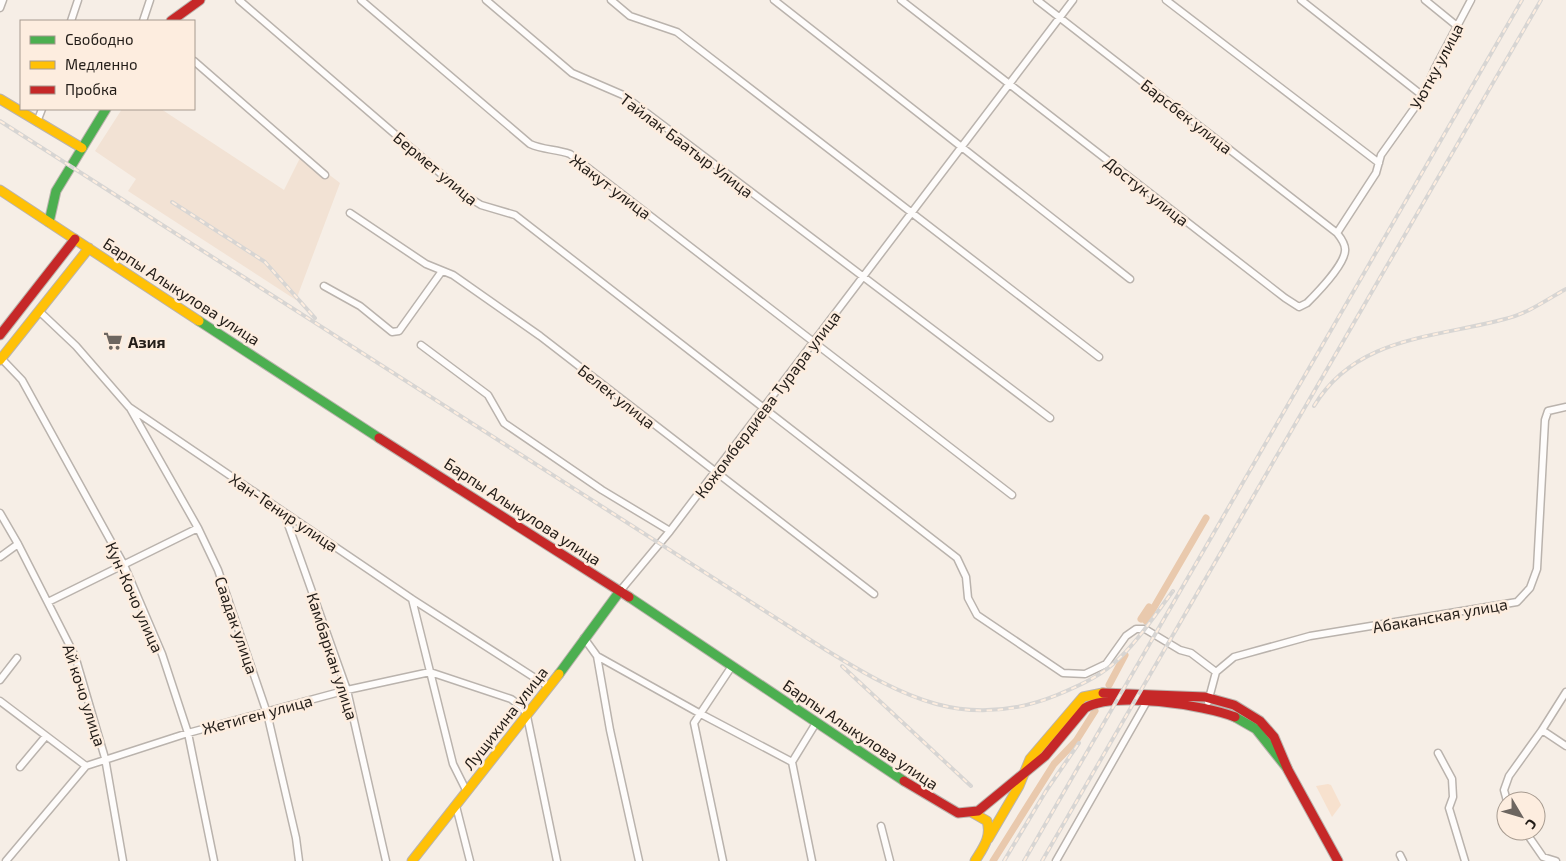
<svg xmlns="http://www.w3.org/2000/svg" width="1566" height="861" viewBox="0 0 1566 861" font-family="'Exo 2',sans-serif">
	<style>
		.built { fill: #f2e2d4 }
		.green { fill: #f7e1ce }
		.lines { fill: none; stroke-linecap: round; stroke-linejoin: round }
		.canal { stroke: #e9c9ad; stroke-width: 7 }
		.street-casing { stroke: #bab3ad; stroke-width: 9 }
		.fast-casing { stroke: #bab3ad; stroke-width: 11 }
		.slow-casing { stroke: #bab3ad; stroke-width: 11 }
		.jam-casing { stroke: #bab3ad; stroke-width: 11 }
		.street { stroke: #fefcfb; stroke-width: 6 }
		.fast { stroke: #4caf50; stroke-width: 9 }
		.slow { stroke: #ffc107; stroke-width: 9 }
		.jam { stroke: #c62828; stroke-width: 9 }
		.rail-casing { stroke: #d7d5d3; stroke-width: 4 }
		.rail { stroke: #fdeddf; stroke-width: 2; stroke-dasharray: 5.5; stroke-linecap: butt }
		.labels { text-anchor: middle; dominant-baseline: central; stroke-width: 5; stroke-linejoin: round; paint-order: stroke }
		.street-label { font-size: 16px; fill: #231d18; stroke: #fdeddf }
		.poi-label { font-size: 16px; font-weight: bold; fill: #231d18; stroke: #fdeddf; text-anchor: start }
	</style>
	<rect width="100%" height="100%" fill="#f6eee6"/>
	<path class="built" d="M 122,109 L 161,109 L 284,190 L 302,154 L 340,183 L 296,300 L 128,191 L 136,179 L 95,151 Z"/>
	<path class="green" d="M 1328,784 L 1331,785 L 1341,805 L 1332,817 L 1316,786 Z"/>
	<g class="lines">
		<path class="canal" d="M 1141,619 L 1149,607
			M 1146,621 L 1206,518
			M 1109,685 L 1125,655
			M 993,861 L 1054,764 L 1076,741 L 1095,711"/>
		<g class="street-casing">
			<path id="street" d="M 239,0 L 468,197 L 481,205 L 515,215 L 957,558 L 966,577 L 968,598 L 977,615 L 1063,673 L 1085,674 L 1106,664 L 1126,636 L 1136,629 L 1145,629 L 1180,650 L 1191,653 L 1216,672
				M 361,0 L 530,144 C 543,150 556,149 570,154 L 1012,495
				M 486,0 L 572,73 L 623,95 L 1050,418
				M 611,0 L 630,16 L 677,32 L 1099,357
				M 774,0 L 1130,279
				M 901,0 L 1285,298 L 1299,307 L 1307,303 C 1317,293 1344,265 1345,251 C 1346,245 1341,238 1337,233 L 1037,0
				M 1166,0 L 1379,163
				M 1301,0 L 1423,96
				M 1425,0 L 1457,26
				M 0,8 L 3,0
				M 71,21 L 78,0
				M 143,21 L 150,0
				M 194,61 L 325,175
				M 37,122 L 42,109
				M 350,213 L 426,264 L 453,275 L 540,336 L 874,594
				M 1337,233 L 1376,173 L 1381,155 L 1423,96 L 1435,68 L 1471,0
				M 324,286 L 360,306 L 392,332 L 399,331 L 442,271
				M 39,311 L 76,346 L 129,407 L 412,599 L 549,687
				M 421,345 L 488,395 L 504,423 L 602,490 L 670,531
				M 0,357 L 22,380 L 124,565 L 162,654 L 188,733 L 214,861
				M 130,408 L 198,528 L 218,570 L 267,713 L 296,838 L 299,861
				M 0,513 L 18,544 L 75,656 L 105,758 L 123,861
				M 284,513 L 347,690 L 386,861
				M 0,557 L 18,544
				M 620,591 L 670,531 L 1073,0
				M 412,599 L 453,764 L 467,792
				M 48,602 L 198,528
				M 584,638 L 597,656 L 610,730 L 639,861
				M 597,656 L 699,713 L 792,762
				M 1216,672 L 1234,657 L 1310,636 L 1517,602 L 1530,588 L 1537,569 L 1545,420 L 1548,411 L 1566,407
				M 0,680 L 17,658
				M 1566,692 L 1542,730 L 1566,746
				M 0,701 L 86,766
				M 1208,702 L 1216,672
				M 1438,753 L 1452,779 L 1453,797 L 1449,808 L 1465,861
				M 20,767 L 46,736
				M 1507,801 L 1504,790 L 1509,776 L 1542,730
				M 456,806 L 470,861
				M 881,826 L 890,861
				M 1525,831 L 1543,857 L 1556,861
				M 1400,855 L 1403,861
				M 6,861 L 86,766 L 188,733 L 347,690 L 430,672 L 511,699 L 522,707 L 527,716 L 557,861
				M 723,861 L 694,723 L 732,666
				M 812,861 L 792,762 L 816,723
				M 1056,861 L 1146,703"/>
		</g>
		<g class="fast-casing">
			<path id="fast" d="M 49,222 L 56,191 L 106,109
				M 199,321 L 379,438
				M 629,597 L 904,781
				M 559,674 L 620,591
				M 1235,717 L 1256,729 L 1287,768"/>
		</g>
		<g class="slow-casing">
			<path id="slow" d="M 0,99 L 82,148
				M 0,190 L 199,321
				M 0,360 L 89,248
				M 973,813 L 987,821 C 992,837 983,848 975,861
				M 988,839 L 1019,786 L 1030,759 L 1083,697 L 1103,693
				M 412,861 L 559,674"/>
		</g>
		<g class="jam-casing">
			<path id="jam" d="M 171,21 L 200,0
				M 0,335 L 75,239
				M 379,438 L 629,597
				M 1103,693 L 1205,697 L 1234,705 L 1260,721 L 1274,737 L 1288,770 L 1338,861
				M 904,781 L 958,813 L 978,811 L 1045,756 L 1085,708 C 1114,691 1204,705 1235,717"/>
		</g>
		<use href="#street" class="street"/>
		<use href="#fast" class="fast"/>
		<use href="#slow" class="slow"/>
		<use href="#jam" class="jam"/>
		<g class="rail-casing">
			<path id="rail" d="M 0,121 L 826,650 C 903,697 966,732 1057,695 C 1076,687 1097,678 1113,664 C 1137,643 1154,616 1173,591
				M 172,202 L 265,262 L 315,318
				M 1314,406 C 1356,336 1435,338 1505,319 C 1527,314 1546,300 1566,289
				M 842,666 L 971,786
				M 1004,861 L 1046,791 L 1079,743
				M 1024,861 L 1522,0
				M 1042,861 L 1541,0"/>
		</g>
		<use href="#rail" class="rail"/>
	</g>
	<defs>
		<g id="supermarket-bare" transform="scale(1.5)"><path d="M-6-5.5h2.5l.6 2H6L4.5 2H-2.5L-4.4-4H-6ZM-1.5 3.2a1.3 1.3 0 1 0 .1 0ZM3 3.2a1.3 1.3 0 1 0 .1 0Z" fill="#6d6660" stroke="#fdeddf" stroke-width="2.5" paint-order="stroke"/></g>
	</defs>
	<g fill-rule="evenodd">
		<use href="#supermarket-bare" x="113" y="341"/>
	</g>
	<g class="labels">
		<g class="street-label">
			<text transform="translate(1436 66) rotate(-62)">Уютку улица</text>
			<text transform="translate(1187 116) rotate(38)">Барсбек улица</text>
			<text transform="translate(687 145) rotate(37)">Тайлак Баатыр Улица</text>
			<text transform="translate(436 168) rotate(40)">Бермет улица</text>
			<text transform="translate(611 186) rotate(37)">Жакут улица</text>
			<text transform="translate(1147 191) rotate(38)">Достук улица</text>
			<text transform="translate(182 291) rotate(33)">Барпы Алыкулова улица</text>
			<text transform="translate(617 396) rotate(38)">Белек улица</text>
			<text transform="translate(767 404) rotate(-53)">Кожомбердиева Турара улица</text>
			<text transform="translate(523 511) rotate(33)">Барпы Алыкулова улица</text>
			<text transform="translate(284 512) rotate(34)">Хан-Тенир улица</text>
			<text transform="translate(135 597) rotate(66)">Кун-Кочо улица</text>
			<text transform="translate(1440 615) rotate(-10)">Абаканская улица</text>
			<text transform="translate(237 625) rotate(71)">Саадак улица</text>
			<text transform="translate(333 656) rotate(72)">Камбаркан улица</text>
			<text transform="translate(85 695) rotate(72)">Ай кочо улица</text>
			<text transform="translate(257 714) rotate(-15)">Жетиген улица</text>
			<text transform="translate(505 718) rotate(-52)">Лущихина улица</text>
			<text transform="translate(861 734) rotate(34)">Барпы Алыкулова улица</text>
		</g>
		<g class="poi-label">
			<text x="128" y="341">Азия</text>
		</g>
	</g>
	<rect x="20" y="20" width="175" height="90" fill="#fdeddf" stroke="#a69a8f"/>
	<rect x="30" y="36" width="25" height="8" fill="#4caf50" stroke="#a69a8f"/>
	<text x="65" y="45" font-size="15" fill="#231d18">Свободно</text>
	<rect x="30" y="61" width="25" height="8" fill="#ffc107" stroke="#a69a8f"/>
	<text x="65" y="70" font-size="15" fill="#231d18">Медленно</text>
	<rect x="30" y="86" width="25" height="8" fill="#c62828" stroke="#a69a8f"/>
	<text x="65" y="95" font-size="15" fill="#231d18">Пробка</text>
	<g transform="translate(1521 816) rotate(128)"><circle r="24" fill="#fdeddf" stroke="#a69a8f"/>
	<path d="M0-4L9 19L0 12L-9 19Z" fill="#6d6660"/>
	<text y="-8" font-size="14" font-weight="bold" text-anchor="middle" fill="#231d18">С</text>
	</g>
</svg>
